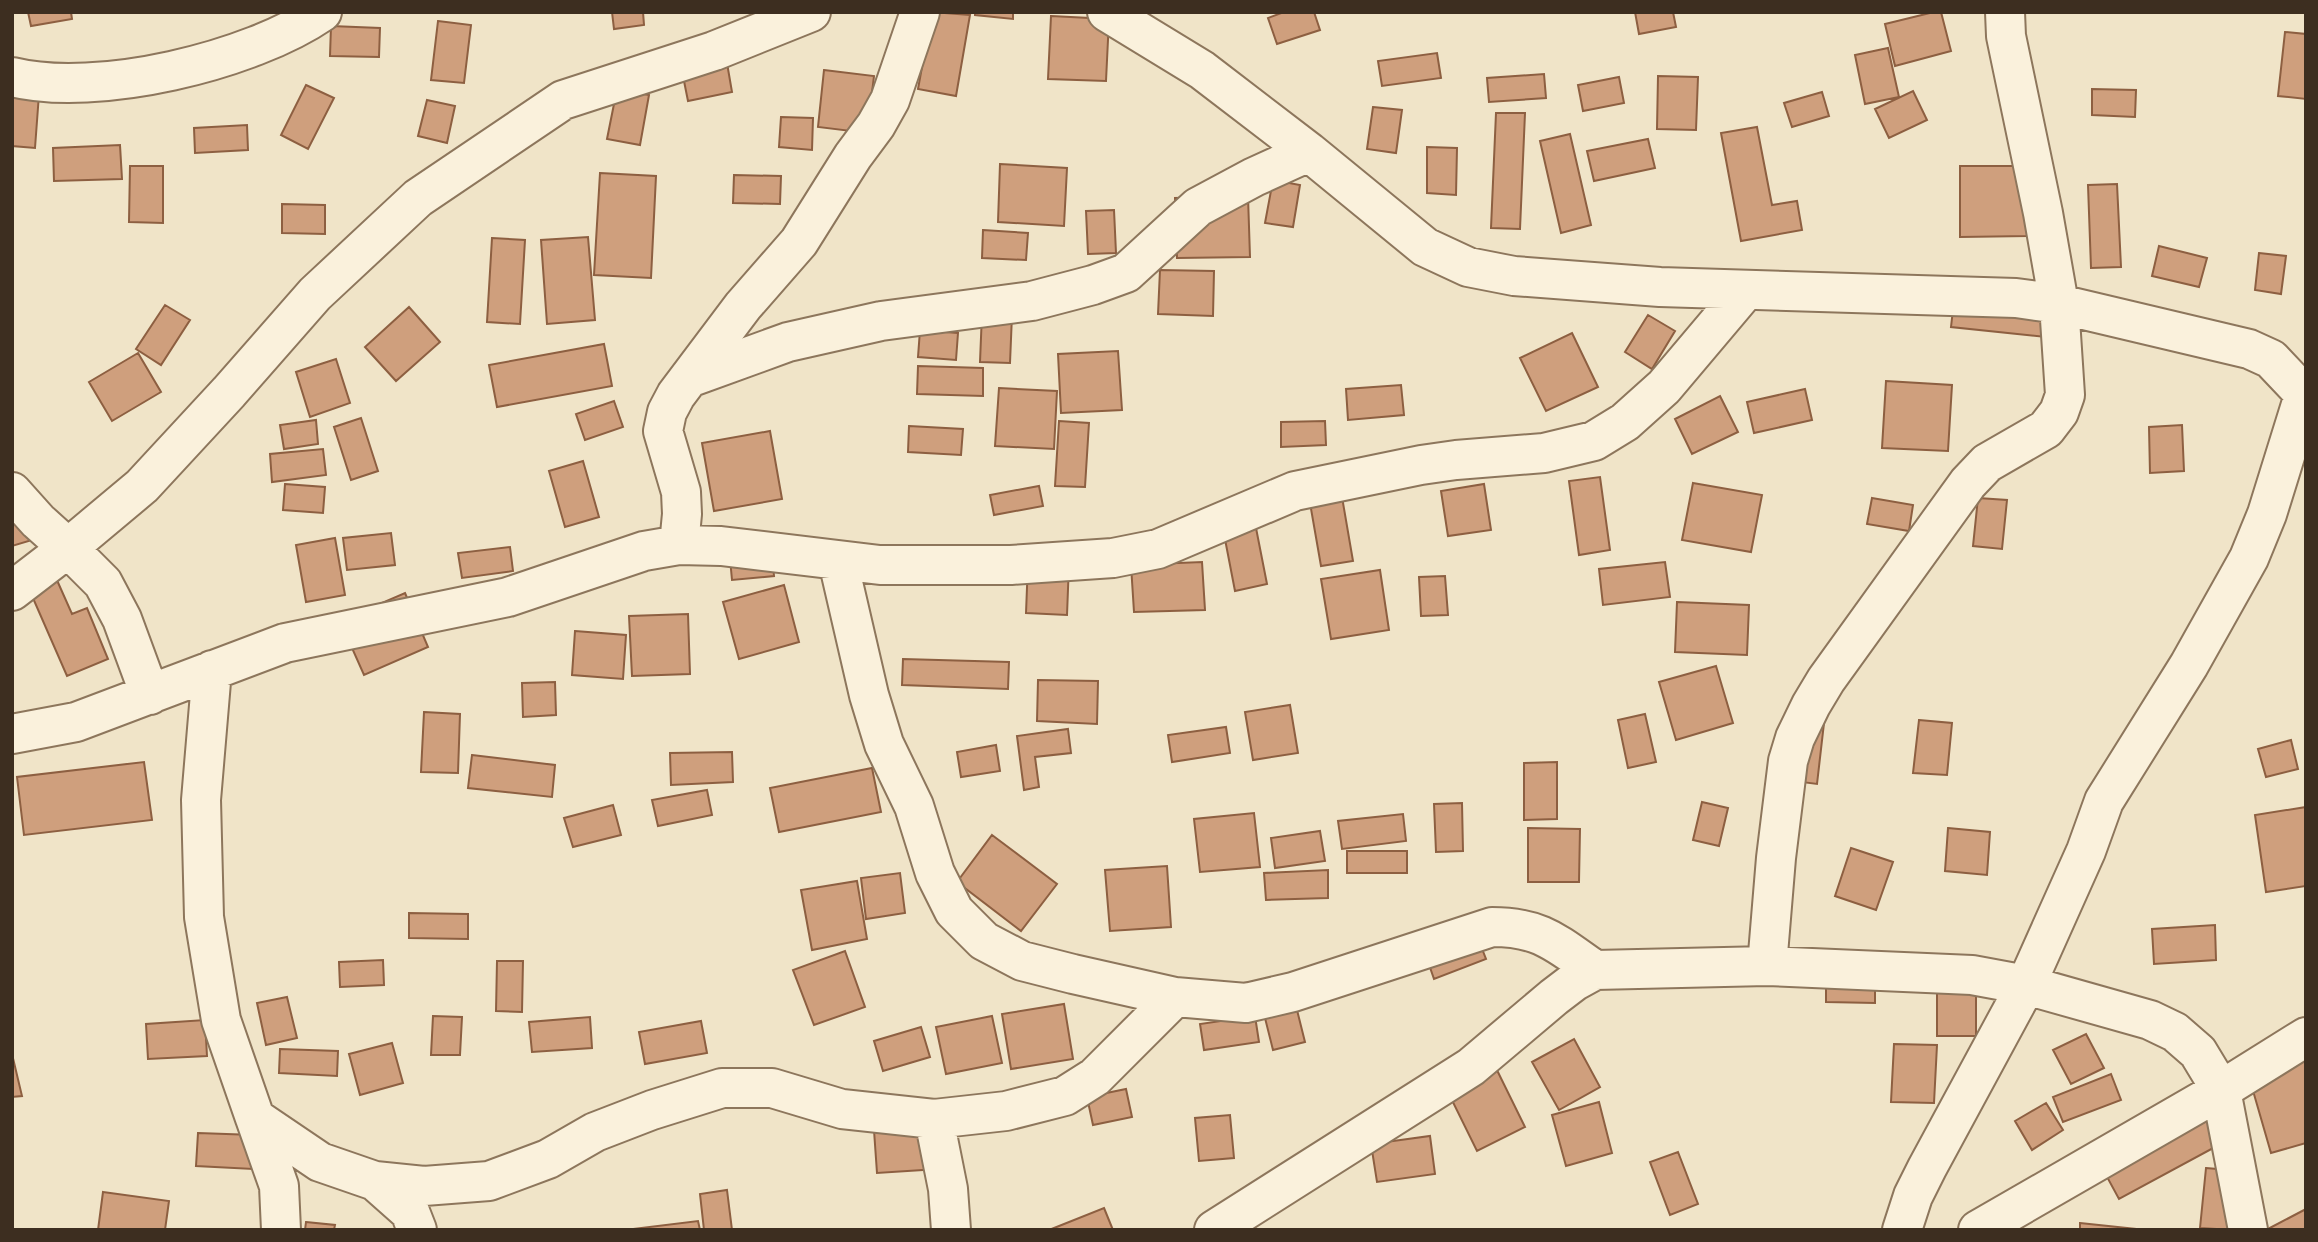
<svg xmlns="http://www.w3.org/2000/svg" width="2318" height="1242" viewBox="0 0 2318 1242" font-family="Merriweather,serif">
	<style>
		.building { fill: #cf9f7d; stroke: #8d5f41; stroke-width: 2 }
		.lines { fill: none; stroke-linecap: round; stroke-linejoin: round }
		.street-casing { stroke: #8d765c; stroke-width: 42 }
		.street { stroke: #faf1dc; stroke-width: 38 }
	</style>
	<rect width="100%" height="100%" fill="#f0e4c8"/>
	<path class="building" d="M 28,12 L 71,12 L 72,19 L 31,26 Z
		M 612,12 L 643,12 L 644,25 L 614,29 Z
		M 932,12 L 970,15 L 956,96 L 918,89 Z
		M 975,12 L 1013,12 L 1013,19 L 975,15 Z
		M 1284,12 L 1314,12 L 1320,30 L 1277,44 L 1268,18 Z
		M 1635,12 L 1673,12 L 1676,27 L 1639,34 Z
		M 1934,12 L 1941,12 L 1951,51 L 1895,66 L 1885,24 Z
		M 1051,16 L 1109,19 L 1106,81 L 1048,79 Z
		M 438,21 L 471,25 L 464,83 L 431,80 Z
		M 331,26 L 380,28 L 379,57 L 330,56 Z
		M 2285,32 L 2306,34 L 2306,99 L 2278,96 Z
		M 1888,48 L 1899,97 L 1865,104 L 1855,55 Z
		M 1437,53 L 1441,78 L 1382,86 L 1378,61 Z
		M 727,63 L 732,92 L 688,101 L 682,71 Z
		M 824,70 L 874,76 L 867,133 L 818,127 Z
		M 1544,74 L 1546,98 L 1489,102 L 1487,78 Z
		M 1658,76 L 1698,77 L 1696,130 L 1657,129 Z
		M 1619,77 L 1624,103 L 1583,111 L 1578,85 Z
		M 306,85 L 334,98 L 308,149 L 281,135 Z
		M 617,89 L 649,95 L 640,145 L 607,139 Z
		M 2092,89 L 2136,90 L 2135,117 L 2092,115 Z
		M 12,91 L 39,94 L 35,148 L 12,146 Z
		M 1913,91 L 1927,120 L 1889,138 L 1875,109 Z
		M 1822,92 L 1829,116 L 1792,127 L 1784,103 Z
		M 427,100 L 455,106 L 447,143 L 418,136 Z
		M 1373,107 L 1402,110 L 1396,153 L 1367,149 Z
		M 1496,113 L 1525,113 L 1520,229 L 1491,228 Z
		M 781,117 L 813,118 L 812,150 L 779,147 Z
		M 247,125 L 248,150 L 195,153 L 194,128 Z
		M 1757,127 L 1772,205 L 1797,201 L 1802,230 L 1741,241 L 1721,133 Z
		M 1570,134 L 1591,225 L 1561,233 L 1540,141 Z
		M 1648,139 L 1655,168 L 1594,181 L 1587,151 Z
		M 120,145 L 122,179 L 54,181 L 53,148 Z
		M 1427,147 L 1457,148 L 1456,195 L 1427,193 Z
		M 1000,164 L 1067,168 L 1064,226 L 998,222 Z
		M 130,166 L 163,166 L 163,223 L 129,222 Z
		M 1960,166 L 2027,166 L 2028,236 L 1960,237 Z
		M 600,173 L 656,176 L 651,278 L 594,275 Z
		M 734,175 L 781,176 L 780,204 L 733,203 Z
		M 1273,180 L 1300,185 L 1293,227 L 1265,223 Z
		M 2117,184 L 2121,267 L 2091,268 L 2088,185 Z
		M 1248,196 L 1250,257 L 1177,258 L 1175,198 Z
		M 282,204 L 325,205 L 325,234 L 282,233 Z
		M 1114,210 L 1116,253 L 1088,254 L 1086,211 Z
		M 983,230 L 1028,233 L 1026,260 L 982,258 Z
		M 588,237 L 595,320 L 547,324 L 541,240 Z
		M 492,238 L 525,240 L 520,324 L 487,322 Z
		M 2159,246 L 2207,258 L 2199,287 L 2152,276 Z
		M 2259,253 L 2286,256 L 2281,294 L 2255,290 Z
		M 1160,270 L 1214,271 L 1213,316 L 1158,314 Z
		M 1955,292 L 2059,304 L 2055,338 L 1951,327 Z
		M 165,305 L 190,320 L 161,365 L 136,349 Z
		M 409,307 L 440,342 L 396,381 L 365,347 Z
		M 982,313 L 1012,315 L 1010,363 L 980,362 Z
		M 1648,315 L 1675,331 L 1652,369 L 1625,352 Z
		M 920,330 L 958,333 L 956,360 L 918,357 Z
		M 1572,333 L 1598,387 L 1546,411 L 1520,358 Z
		M 604,344 L 612,386 L 497,407 L 489,365 Z
		M 1118,351 L 1122,410 L 1061,413 L 1058,354 Z
		M 138,353 L 161,392 L 112,421 L 89,382 Z
		M 336,359 L 350,403 L 310,417 L 296,372 Z
		M 918,366 L 983,368 L 983,396 L 917,394 Z
		M 1886,381 L 1952,385 L 1948,451 L 1882,448 Z
		M 1401,385 L 1404,415 L 1348,420 L 1346,389 Z
		M 999,388 L 1057,391 L 1054,449 L 995,446 Z
		M 1805,389 L 1812,420 L 1754,433 L 1747,402 Z
		M 1720,396 L 1738,432 L 1692,454 L 1675,419 Z
		M 614,401 L 623,427 L 585,440 L 576,414 Z
		M 361,418 L 378,471 L 351,480 L 334,427 Z
		M 316,420 L 318,444 L 284,449 L 280,425 Z
		M 1059,421 L 1089,423 L 1085,487 L 1055,486 Z
		M 1325,421 L 1326,445 L 1281,447 L 1281,422 Z
		M 2182,425 L 2184,471 L 2150,473 L 2149,427 Z
		M 909,426 L 963,429 L 961,455 L 908,452 Z
		M 770,431 L 782,499 L 714,511 L 702,443 Z
		M 323,449 L 326,475 L 272,482 L 270,454 Z
		M 583,461 L 599,517 L 565,527 L 549,471 Z
		M 1600,477 L 1610,550 L 1579,555 L 1569,481 Z
		M 1693,483 L 1762,495 L 1751,552 L 1682,540 Z
		M 285,484 L 325,487 L 323,513 L 283,510 Z
		M 1484,484 L 1491,530 L 1448,536 L 1441,491 Z
		M 12,486 L 39,538 L 12,546 Z
		M 1039,486 L 1043,506 L 994,515 L 990,495 Z
		M 1342,497 L 1353,561 L 1321,566 L 1310,503 Z
		M 1872,498 L 1913,505 L 1909,531 L 1867,524 Z
		M 1978,498 L 2007,500 L 2002,549 L 1973,546 Z
		M 1256,528 L 1267,584 L 1235,591 L 1224,534 Z
		M 391,533 L 395,565 L 347,570 L 343,538 Z
		M 335,538 L 345,595 L 306,602 L 296,545 Z
		M 771,544 L 774,576 L 732,580 L 729,548 Z
		M 510,547 L 513,571 L 462,578 L 458,553 Z
		M 1028,562 L 1069,563 L 1067,615 L 1026,613 Z
		M 1202,562 L 1205,610 L 1134,612 L 1131,565 Z
		M 1665,562 L 1670,597 L 1603,605 L 1599,569 Z
		M 1380,570 L 1389,630 L 1331,639 L 1321,579 Z
		M 1445,576 L 1448,615 L 1421,616 L 1419,577 Z
		M 56,578 L 72,614 L 87,608 L 108,659 L 67,676 L 29,589 Z
		M 784,585 L 799,642 L 739,659 L 723,602 Z
		M 405,593 L 428,647 L 364,675 L 340,621 Z
		M 1677,602 L 1749,605 L 1747,655 L 1675,652 Z
		M 688,614 L 690,674 L 632,676 L 629,616 Z
		M 575,631 L 626,635 L 623,679 L 572,675 Z
		M 903,659 L 1009,662 L 1008,689 L 902,685 Z
		M 1716,666 L 1733,723 L 1676,740 L 1659,682 Z
		M 1038,680 L 1098,681 L 1097,724 L 1037,721 Z
		M 555,682 L 556,715 L 523,717 L 522,683 Z
		M 1795,694 L 1827,697 L 1817,784 L 1786,780 Z
		M 1290,705 L 1298,753 L 1253,760 L 1245,712 Z
		M 424,712 L 460,714 L 458,773 L 421,772 Z
		M 1645,714 L 1656,762 L 1628,768 L 1618,720 Z
		M 1919,720 L 1952,723 L 1947,775 L 1913,773 Z
		M 1226,727 L 1230,753 L 1172,762 L 1168,735 Z
		M 1068,729 L 1071,753 L 1035,757 L 1039,787 L 1024,790 L 1017,736 Z
		M 2291,740 L 2298,769 L 2266,777 L 2258,749 Z
		M 996,745 L 1000,771 L 961,777 L 957,752 Z
		M 732,752 L 733,782 L 671,785 L 670,753 Z
		M 472,755 L 555,765 L 552,797 L 468,788 Z
		M 144,762 L 152,820 L 24,835 L 17,777 Z
		M 1557,762 L 1557,819 L 1524,820 L 1524,763 Z
		M 872,768 L 881,812 L 779,832 L 770,788 Z
		M 707,790 L 712,815 L 658,826 L 652,800 Z
		M 1702,802 L 1728,808 L 1719,846 L 1693,840 Z
		M 1462,803 L 1463,851 L 1436,852 L 1434,804 Z
		M 613,805 L 621,835 L 573,847 L 564,818 Z
		M 2306,807 L 2306,886 L 2266,892 L 2255,815 Z
		M 1254,813 L 1260,867 L 1200,872 L 1194,819 Z
		M 1403,814 L 1406,841 L 1342,849 L 1338,821 Z
		M 1528,828 L 1580,829 L 1579,882 L 1528,882 Z
		M 1948,828 L 1990,832 L 1987,875 L 1945,871 Z
		M 1320,831 L 1325,861 L 1275,868 L 1271,838 Z
		M 992,835 L 1057,884 L 1021,931 L 957,882 Z
		M 1851,848 L 1893,862 L 1876,910 L 1835,896 Z
		M 1347,851 L 1407,851 L 1407,873 L 1347,873 Z
		M 1167,866 L 1171,927 L 1110,931 L 1105,870 Z
		M 1328,870 L 1328,898 L 1266,900 L 1264,873 Z
		M 900,873 L 905,913 L 866,919 L 861,878 Z
		M 857,881 L 867,939 L 812,950 L 801,890 Z
		M 409,913 L 468,914 L 468,939 L 409,938 Z
		M 2215,925 L 2216,960 L 2154,964 L 2152,929 Z
		M 1475,931 L 1486,959 L 1434,979 L 1424,950 Z
		M 845,951 L 865,1007 L 814,1025 L 793,970 Z
		M 383,960 L 384,985 L 340,987 L 339,962 Z
		M 497,961 L 523,961 L 522,1012 L 496,1011 Z
		M 1826,971 L 1875,971 L 1875,1003 L 1826,1002 Z
		M 1937,978 L 1976,978 L 1976,1036 L 1937,1036 Z
		M 287,997 L 297,1038 L 266,1045 L 257,1003 Z
		M 1064,1004 L 1073,1059 L 1011,1069 L 1002,1014 Z
		M 1296,1006 L 1305,1042 L 1273,1050 L 1264,1014 Z
		M 433,1016 L 462,1017 L 460,1055 L 431,1055 Z
		M 992,1016 L 1002,1063 L 946,1074 L 936,1027 Z
		M 1255,1016 L 1259,1042 L 1204,1050 L 1200,1024 Z
		M 590,1017 L 592,1048 L 532,1052 L 529,1022 Z
		M 205,1020 L 207,1056 L 148,1059 L 146,1024 Z
		M 701,1021 L 707,1053 L 645,1064 L 639,1032 Z
		M 921,1027 L 930,1057 L 883,1071 L 874,1041 Z
		M 2086,1034 L 2104,1068 L 2071,1084 L 2053,1050 Z
		M 1574,1039 L 1600,1087 L 1559,1110 L 1532,1062 Z
		M 392,1043 L 403,1083 L 360,1095 L 349,1054 Z
		M 1894,1044 L 1937,1045 L 1934,1103 L 1891,1102 Z
		M 2306,1045 L 2306,1143 L 2271,1153 L 2245,1063 Z
		M 280,1049 L 338,1051 L 337,1076 L 279,1073 Z
		M 12,1054 L 22,1096 L 12,1097 Z
		M 1492,1060 L 1525,1127 L 1477,1151 L 1444,1084 Z
		M 2111,1074 L 2121,1100 L 2063,1122 L 2053,1097 Z
		M 1126,1089 L 1132,1117 L 1093,1125 L 1087,1097 Z
		M 2222,1098 L 2241,1133 L 2119,1199 L 2100,1164 Z
		M 1599,1102 L 1612,1153 L 1566,1166 L 1552,1115 Z
		M 2046,1103 L 2063,1130 L 2032,1150 L 2015,1121 Z
		M 934,1112 L 938,1169 L 877,1173 L 873,1116 Z
		M 1230,1115 L 1234,1158 L 1199,1161 L 1195,1118 Z
		M 198,1133 L 254,1135 L 253,1169 L 196,1166 Z
		M 1430,1136 L 1435,1174 L 1377,1182 L 1371,1144 Z
		M 1678,1152 L 1698,1204 L 1670,1215 L 1650,1162 Z
		M 2206,1168 L 2240,1171 L 2233,1230 L 2200,1228 Z
		M 727,1190 L 732,1230 L 704,1230 L 700,1194 Z
		M 103,1192 L 169,1201 L 165,1230 L 98,1230 Z
		M 1104,1208 L 1113,1230 L 1049,1230 Z
		M 2306,1209 L 2306,1230 L 2266,1230 Z
		M 698,1221 L 700,1230 L 625,1230 Z
		M 306,1222 L 335,1225 L 334,1230 L 305,1230 Z
		M 2080,1223 L 2146,1230 L 2080,1230 Z"/>
	<g class="lines">
		<g class="street-casing">
			<path id="street" d="M 1107,12 L 1202,70 L 1309,152 L 1425,247 L 1468,267 L 1514,276 L 1660,287 L 2016,298 L 2059,304 L 2249,349 L 2271,359 L 2306,396
				M 12,77 C 97,98 251,61 322,12
				M 689,378 L 788,342 L 881,321 L 1032,301 L 1093,285 L 1126,273 L 1198,207 L 1254,177 L 1309,152
				M 12,492 L 38,521 L 68,548 L 103,583 L 122,619 L 150,695
				M 679,545 L 682,514 L 681,492 L 663,431 L 667,412 L 676,395 L 743,306 L 799,242 L 853,156 L 876,125 L 890,100 L 920,12
				M 838,561 L 869,695 L 884,744 L 914,806 L 935,873 L 954,911 L 984,941 L 1022,961 L 1073,974 L 1175,997 L 1246,1003 L 1293,992 L 1492,927 C 1541,927 1556,943 1595,970
				M 12,591 L 68,548 L 142,486 L 229,392 L 315,294 L 418,198 L 563,100 L 714,51 L 811,12
				M 212,670 L 201,800 L 204,917 L 221,1020 L 255,1118 L 320,1162 L 375,1181 L 410,1212 L 417,1230
				M 12,734 L 76,722 L 285,643 L 508,597 L 644,551 L 679,545 L 721,546 L 880,565 L 1011,565 L 1113,558 L 1158,549 L 1295,491 L 1421,465 L 1456,460 L 1544,453 L 1594,441 L 1625,422 L 1664,387 L 1745,291
				M 1767,966 L 1776,858 L 1788,761 L 1795,738 L 1811,705 L 1826,680 L 1968,483 L 1987,463 L 2046,429 L 2059,412 L 2065,395 L 2059,304 L 2043,213 L 2006,36 L 2005,12
				M 255,1118 L 279,1186 L 281,1230
				M 934,1119 L 948,1189 L 951,1230
				M 375,1181 L 424,1186 L 489,1181 L 548,1159 L 595,1132 L 652,1110 L 722,1088 L 772,1088 L 842,1109 L 934,1119 L 1006,1111 L 1065,1096 L 1095,1077 L 1175,997
				M 1214,1230 L 1471,1067 L 1554,997 L 1575,981 L 1595,970 L 1767,966 L 1972,975 L 2026,985 L 2150,1020 L 2175,1032 L 2198,1052 L 2221,1090 L 2248,1230
				M 1902,1230 L 1913,1196 L 1927,1168 L 2026,985 L 2086,851 L 2104,801 L 2189,665 L 2249,558 L 2267,514 L 2304,395
				M 1978,1230 L 2221,1090 L 2306,1037"/>
		</g>
		<use href="#street" class="street"/>
	</g>
	<rect width="2318" height="1242" fill="none" stroke="#3d2e20" stroke-width="28"/>
</svg>
